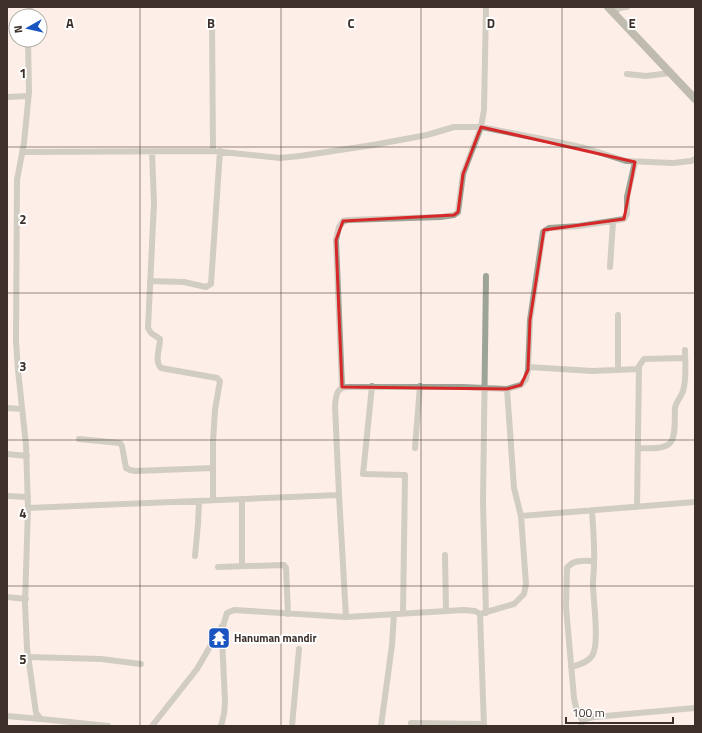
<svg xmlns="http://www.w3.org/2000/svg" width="702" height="733" viewBox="0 0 702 733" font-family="'Titillium Web',sans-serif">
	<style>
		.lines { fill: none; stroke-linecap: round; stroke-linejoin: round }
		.street { stroke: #9ca497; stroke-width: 6 }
		.secondary { stroke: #737f6c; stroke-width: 8 }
		.marked { fill: none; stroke: #d62828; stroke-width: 3; stroke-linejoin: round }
		.grid { fill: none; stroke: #3d2f29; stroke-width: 1; stroke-opacity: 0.55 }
		.labels { text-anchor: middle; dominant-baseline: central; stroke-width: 4; stroke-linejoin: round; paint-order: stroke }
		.poi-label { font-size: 11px; font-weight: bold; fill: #3d2f29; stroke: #fff; text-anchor: start }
		.grid-label { font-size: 13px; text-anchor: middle; font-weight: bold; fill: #3d2f29; stroke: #fff; stroke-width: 4; stroke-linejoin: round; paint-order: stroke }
	</style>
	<rect width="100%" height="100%" fill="#feeee8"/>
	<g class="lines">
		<path class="street" d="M 614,13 L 619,8 L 627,7
			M 29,16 L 30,7
			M 212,23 L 213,151
			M 28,40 L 29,92 L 24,143 L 17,180 L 16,341 L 18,370 L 26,445 L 28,508 L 25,604 L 27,648 L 36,713 L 41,719 L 108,726
			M 627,74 L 646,76 L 670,73
			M 7,97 L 28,96
			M 22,152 L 213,151 L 280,158 L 300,156 L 373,145 L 427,135 L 454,127 L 481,127 L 557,142 L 585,148 L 626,161 L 673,163 L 691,161 L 695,159
			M 152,152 L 154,203 L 148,328 L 151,333 L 160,339 C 160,348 154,361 161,368 L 217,378 L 220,381 L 215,410 L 213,442 L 213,500
			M 610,267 L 613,222
			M 150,281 L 184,282 L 206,287 L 211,284 L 220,151
			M 618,315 L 618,370
			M 529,367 L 592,371 L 639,369
			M 372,386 L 363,474 L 405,475 L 403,614
			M 342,387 L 336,240 L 339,227 L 343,221 L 348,220 L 441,217 L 454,215 L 458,212 L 463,174 L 481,127 L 484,110 L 486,7
			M 7,408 L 22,409
			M 79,439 L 120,443 L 122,446 L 126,468 L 130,470 L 135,471 L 213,468
			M 415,448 L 420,386
			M 638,448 C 647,448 662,450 669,444 C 677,438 674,417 675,408 C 676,402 681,397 683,391 C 687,378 685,363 685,350
			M 7,454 L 27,456
			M 7,496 L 28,497
			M 637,507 L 639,366 L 644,359 L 685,358
			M 28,508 L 339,495
			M 521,516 L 695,502
			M 445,555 L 446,611
			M 195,556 L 198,524 L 199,501
			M 242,566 L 242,499
			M 218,567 L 284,565 L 286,568 L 288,614
			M 7,597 L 26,599
			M 483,613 L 514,604 L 524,594 L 526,584 L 521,516 L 514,488 L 507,389
			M 486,613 L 483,502 L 486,276
			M 346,617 L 339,495 L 335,406 C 336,396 336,387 348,387 L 463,387 L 507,389 L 521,385 L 526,379 L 528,370 L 530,320 L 543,232 L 549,228 L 579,226 L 624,219 L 627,214 L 627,197 L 635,162
			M 28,657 L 101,659 L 141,664
			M 571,667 C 578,665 587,663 592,656 C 600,644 593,600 593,584 C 593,577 594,571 594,565 C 595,547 593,529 592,510
			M 7,716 L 41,719
			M 583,721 L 577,712 L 574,698 L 566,607 L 567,568 C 573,559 585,561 594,561
			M 411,723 L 483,724
			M 152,726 L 197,669 L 222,626
			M 221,726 L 224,714 L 225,702 L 222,638 L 223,626 L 227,613 L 234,610 L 346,617 L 464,610 L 475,611 L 480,614 L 484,726
			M 292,726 L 299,649
			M 381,726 L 392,645 L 394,614
			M 581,726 C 583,719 588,718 594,717 L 695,708"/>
		<path class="secondary" d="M 608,7 L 695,99"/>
	</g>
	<path d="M0 0H702V733H0ZM 481,127 L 635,162 L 624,219 L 544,230 L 530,320 L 528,370 L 521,385 L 507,389 L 342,387 L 336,240 L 343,221 L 454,215 L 458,212 L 463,174 Z" fill="#feeee8" fill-opacity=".55" fill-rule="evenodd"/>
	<path class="marked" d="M 481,127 L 635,162 L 624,219 L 544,230 L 530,320 L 528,370 L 521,385 L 507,389 L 342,387 L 336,240 L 343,221 L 454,215 L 458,212 L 463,174 Z"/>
	<path class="grid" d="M 140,7 L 140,726M 281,7 L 281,726M 421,7 L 421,726M 562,7 L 562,726M 7,147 L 695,147M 7,293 L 695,293M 7,440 L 695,440M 7,586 L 695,586"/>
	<defs>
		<g id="temple-square" transform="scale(1.15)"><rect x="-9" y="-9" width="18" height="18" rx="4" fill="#1a54c0" stroke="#fff"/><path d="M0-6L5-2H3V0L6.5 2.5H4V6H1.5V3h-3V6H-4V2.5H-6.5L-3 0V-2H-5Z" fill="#fff"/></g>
	</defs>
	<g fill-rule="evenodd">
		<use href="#temple-square" x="219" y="638"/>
	</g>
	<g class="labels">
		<g class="poi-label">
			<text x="234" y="638">Hanuman mandir</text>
		</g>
	</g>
	<g class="grid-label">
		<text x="70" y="28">A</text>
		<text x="211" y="28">B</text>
		<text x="351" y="28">C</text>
		<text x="491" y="28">D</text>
		<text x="632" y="28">E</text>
		<text x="23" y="78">1</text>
		<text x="23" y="224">2</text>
		<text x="23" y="371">3</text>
		<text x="23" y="518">4</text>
		<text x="23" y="664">5</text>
	</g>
	<rect width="702" height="733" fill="none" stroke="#3d2f29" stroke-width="16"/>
	<g transform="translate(28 28) rotate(262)"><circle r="19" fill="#ffffff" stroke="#b1aca9"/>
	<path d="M0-3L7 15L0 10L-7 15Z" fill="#1a54c0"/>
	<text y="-6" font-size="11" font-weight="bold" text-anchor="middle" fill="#3d2f29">N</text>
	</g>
	<path d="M566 717v6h107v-6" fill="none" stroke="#3d2f29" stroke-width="2"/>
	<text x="572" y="717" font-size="12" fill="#3d2f29" stroke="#ffffff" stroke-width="3" paint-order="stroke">100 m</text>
</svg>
